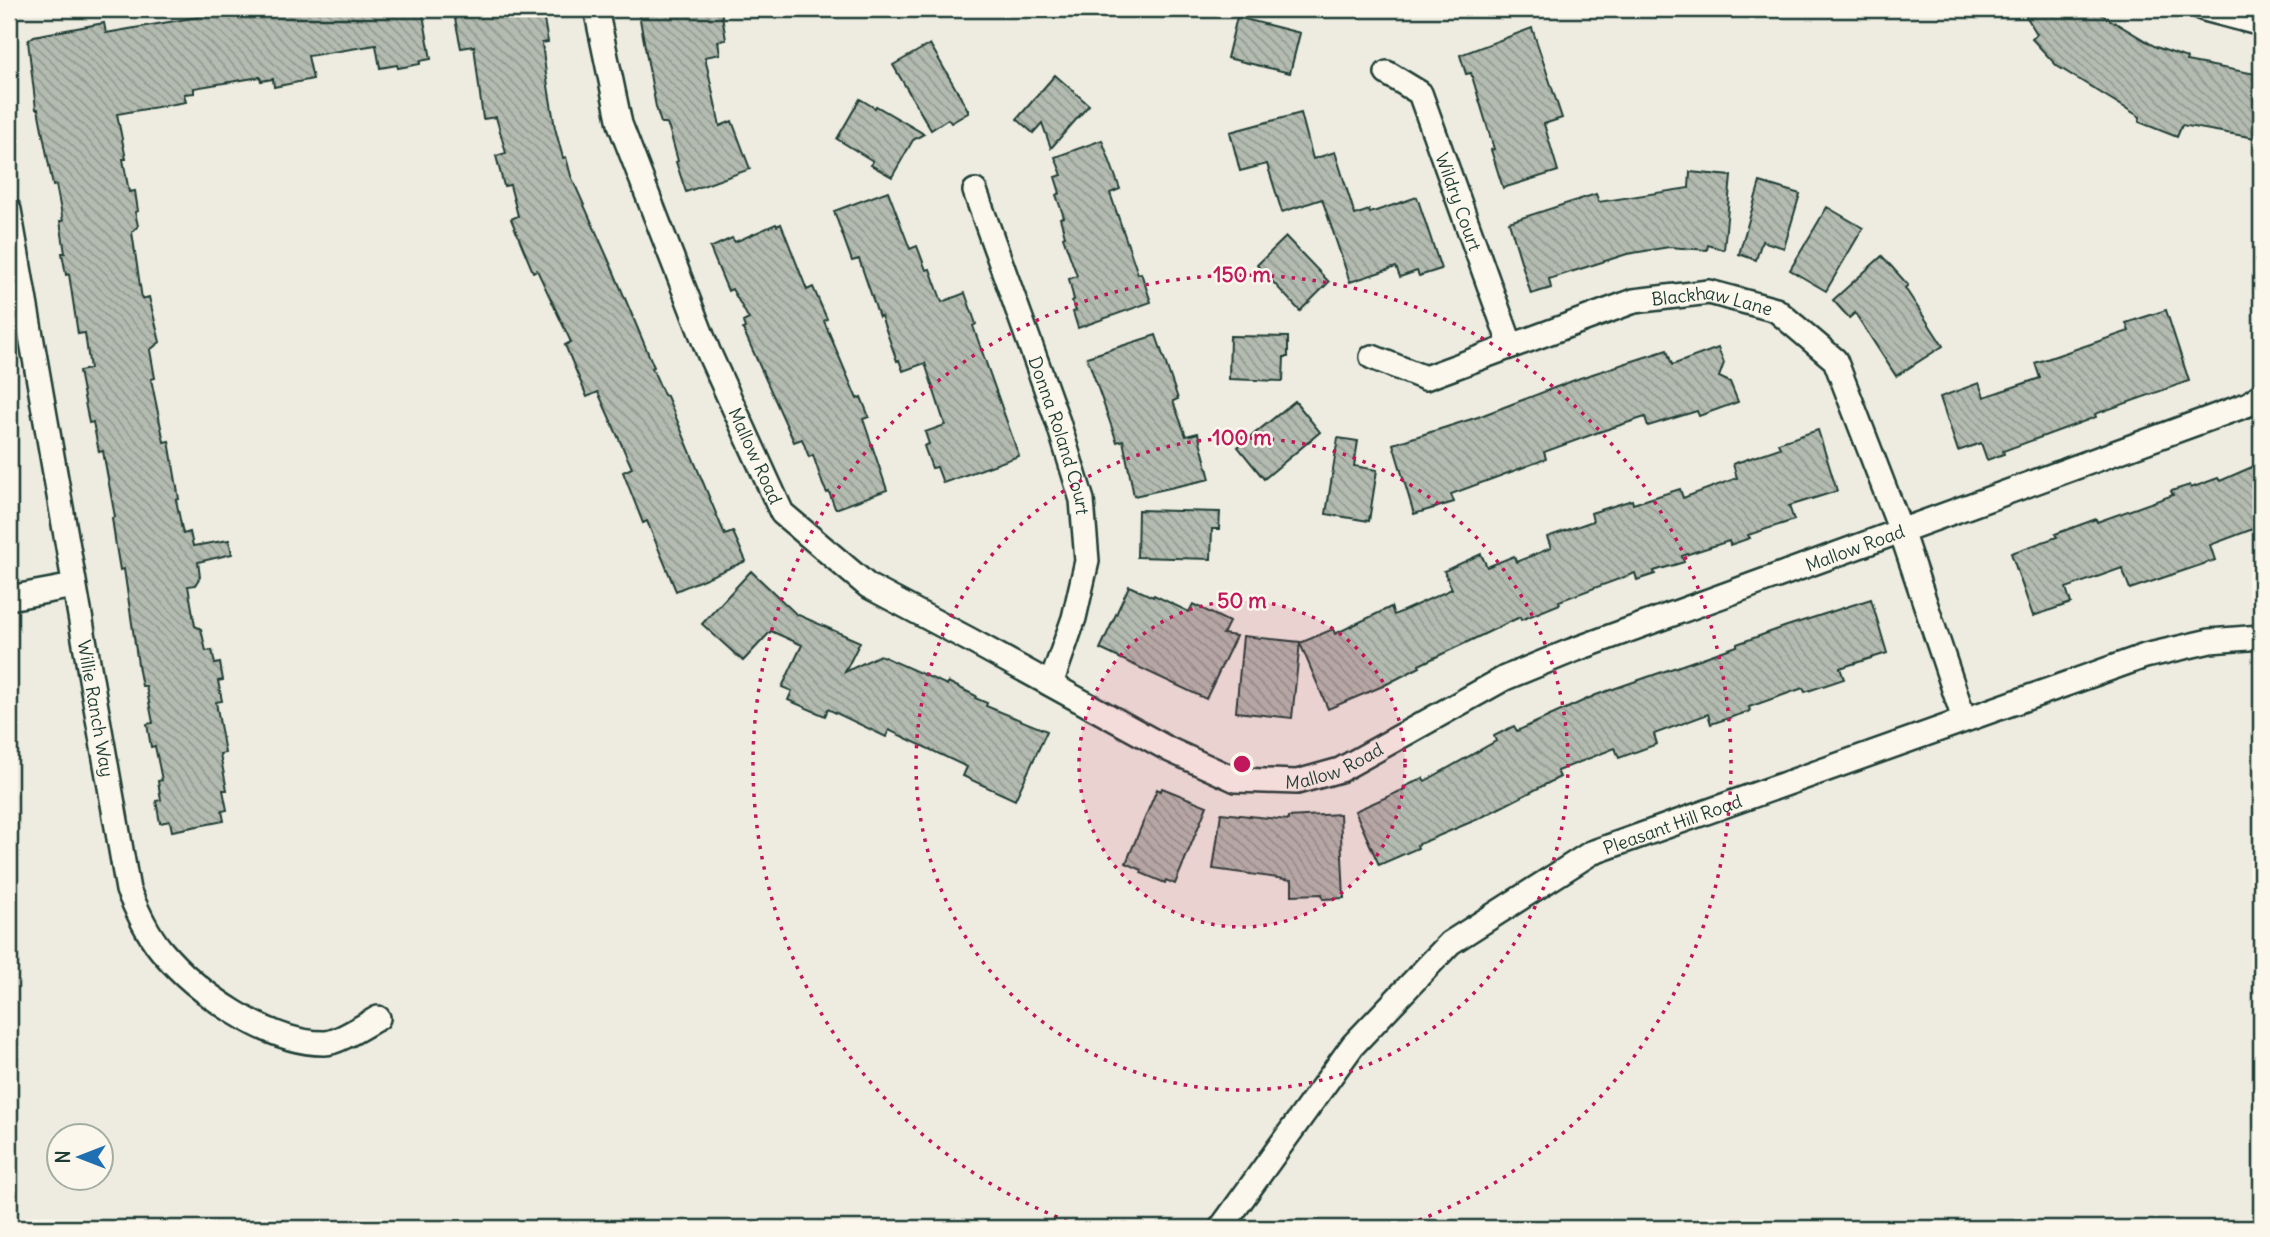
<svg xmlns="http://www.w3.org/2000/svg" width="2270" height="1237" viewBox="0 0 2270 1237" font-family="Delius,sans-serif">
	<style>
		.building { fill: url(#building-back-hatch); stroke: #1f3d34; stroke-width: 2 }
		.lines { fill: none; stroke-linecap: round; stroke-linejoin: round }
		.minor-casing { stroke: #1f3d34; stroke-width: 28 }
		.minor { stroke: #fbf7ec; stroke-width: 23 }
		.ring { fill: none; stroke: #c2185b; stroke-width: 3.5; stroke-dasharray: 3.5 7 }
		.labels { text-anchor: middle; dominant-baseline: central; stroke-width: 5; stroke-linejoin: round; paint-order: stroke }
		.street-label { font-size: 18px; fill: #1f3d34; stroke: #fbf7ec }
		.centre { fill: #c2185b; stroke: #fbf7ec; stroke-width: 3.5 }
		.ring-label { font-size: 21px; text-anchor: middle; font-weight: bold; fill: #c2185b; stroke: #fbf7ec; stroke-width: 5; stroke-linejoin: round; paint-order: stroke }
	</style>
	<defs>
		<pattern id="building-back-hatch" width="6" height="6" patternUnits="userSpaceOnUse" patternTransform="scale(1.75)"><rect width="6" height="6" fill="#b4bbb0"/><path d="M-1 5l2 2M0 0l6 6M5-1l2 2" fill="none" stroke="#929990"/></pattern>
	</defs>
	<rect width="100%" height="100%" fill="#eeece1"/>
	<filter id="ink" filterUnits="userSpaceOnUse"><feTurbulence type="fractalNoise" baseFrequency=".0143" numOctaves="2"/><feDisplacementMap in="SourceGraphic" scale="14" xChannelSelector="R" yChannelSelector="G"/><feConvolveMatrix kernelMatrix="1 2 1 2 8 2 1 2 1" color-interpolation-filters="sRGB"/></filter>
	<g filter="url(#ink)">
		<path class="building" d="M 243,9 L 422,9 L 431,59 L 420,61 L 420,64 L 398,68 L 397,65 L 380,68 L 376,45 L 308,56 L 313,79 L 274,87 L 273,79 L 261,81 L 260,77 L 194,88 L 194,93 L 184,94 L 186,102 L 117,114 L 126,159 L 123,159 L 129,192 L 135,191 L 138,211 L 135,212 L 138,226 L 132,232 L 142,299 L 149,297 L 160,342 L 150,350 L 155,378 L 151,379 L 164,442 L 169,441 L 179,499 L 176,500 L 183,534 L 190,532 L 193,546 L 229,540 L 232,554 L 198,562 L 200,577 L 195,585 L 188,586 L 195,626 L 201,629 L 206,651 L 212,650 L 215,664 L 220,663 L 223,680 L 218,681 L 222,701 L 216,702 L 225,753 L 220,754 L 227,790 L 223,790 L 227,810 L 222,811 L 224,821 L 172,831 L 170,821 L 160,823 L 156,801 L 161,800 L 158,781 L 162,780 L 155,746 L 151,747 L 147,724 L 153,723 L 146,686 L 142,686 L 139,671 L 124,569 L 120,570 L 116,546 L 112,518 L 115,517 L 103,451 L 99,452 L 93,422 L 89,423 L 79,371 L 90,369 L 85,333 L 78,334 L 69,274 L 66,275 L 62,253 L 65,253 L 60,221 L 63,221 L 56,185 L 53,186 L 38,109 L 36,109 L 28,41 L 34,36 L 104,23 L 106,33 Z
			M 453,9 L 542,9 L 548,42 L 542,43 L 546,74 L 555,128 L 563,158 L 566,157 L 571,176 L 613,270 L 654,367 L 652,368 L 664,395 L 667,396 L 725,535 L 733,532 L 746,561 L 676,591 L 647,521 L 643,523 L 623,472 L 632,468 L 598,392 L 587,397 L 565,345 L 571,342 L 537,270 L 533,272 L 511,219 L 518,216 L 510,185 L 504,186 L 496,156 L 506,153 L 496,117 L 483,119 L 474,46 L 461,48 Z
			M 672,9 L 721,9 L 726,40 L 718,41 L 720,54 L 705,57 L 720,126 L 732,121 L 750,169 L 686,192 L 676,162 L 678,161 L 669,128 L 666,123 L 661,123 L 656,107 L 639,14 Z
			M 2022,9 L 2092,9 L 2156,47 L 2187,58 L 2186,61 L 2261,75 L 2261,139 L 2182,125 L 2177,137 L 2139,122 L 2140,117 L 2057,66 L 2032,39 L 2037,34 Z
			M 1237,17 L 1300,33 L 1290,73 L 1227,58 Z
			M 1532,28 L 1562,118 L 1544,124 L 1558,171 L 1503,188 L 1491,150 L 1494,149 L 1471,73 L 1466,74 L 1460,55 Z
			M 930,44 L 968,110 L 968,113 L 951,123 L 948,119 L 931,130 L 893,65 Z
			M 1055,75 L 1089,105 L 1051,148 L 1042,123 L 1033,133 L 1017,119 Z
			M 860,99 L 875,108 L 876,106 L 924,134 L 913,140 L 892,177 L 871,165 L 873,161 L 837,139 Z
			M 1301,113 L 1313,159 L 1335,152 L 1355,215 L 1369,210 L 1370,213 L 1417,197 L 1441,269 L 1419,276 L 1417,271 L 1400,277 L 1396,267 L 1350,282 L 1322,199 L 1282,212 L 1267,164 L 1240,171 L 1230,132 Z
			M 1102,140 L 1120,189 L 1110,193 L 1138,274 L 1141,273 L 1151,302 L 1078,328 L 1073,312 L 1076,311 L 1072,301 L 1074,300 L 1069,279 L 1077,276 L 1063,237 L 1065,236 L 1060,218 L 1064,217 L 1056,195 L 1060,193 L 1055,177 L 1062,175 L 1055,157 Z
			M 1690,172 L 1731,176 L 1724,250 L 1708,245 L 1707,250 L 1669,247 L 1627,254 L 1549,279 L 1551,288 L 1531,294 L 1509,222 L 1596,194 L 1599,202 L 1689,188 Z
			M 1760,182 L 1800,194 L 1784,248 L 1762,241 L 1756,260 L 1739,254 Z
			M 888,191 L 910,249 L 917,246 L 926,270 L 930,269 L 942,302 L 965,293 L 976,324 L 973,326 L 1019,456 L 943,483 L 937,467 L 932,468 L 924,446 L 929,444 L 925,432 L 945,425 L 925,363 L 903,371 L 899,360 L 897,361 L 881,316 L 879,317 L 859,259 L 852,261 L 834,211 Z
			M 1827,207 L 1863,228 L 1826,291 L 1790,270 Z
			M 776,224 L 777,226 L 781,224 L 807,290 L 813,287 L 827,319 L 824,321 L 857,399 L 861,397 L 869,417 L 863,419 L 887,490 L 838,508 L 835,508 L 829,492 L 827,493 L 823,485 L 813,455 L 809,457 L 802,439 L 794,442 L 743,329 L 745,328 L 743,322 L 749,319 L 732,289 L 728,291 L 710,248 L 732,238 L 735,242 Z
			M 1286,237 L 1329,282 L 1300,311 L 1257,265 Z
			M 1882,256 L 1908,285 L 1905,288 L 1943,346 L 1896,376 L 1855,313 L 1849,318 L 1833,300 Z
			M 2166,310 L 2189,381 L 2095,414 L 2096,417 L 2003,451 L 2004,454 L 1987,460 L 1981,443 L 1958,451 L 1940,397 L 1979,383 L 1984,397 L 2040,378 L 2035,363 L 2129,331 L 2126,323 Z
			M 1156,335 L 1178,399 L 1173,401 L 1186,436 L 1198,433 L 1210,479 L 1134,496 L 1123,440 L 1117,442 L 1087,357 Z
			M 1230,336 L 1288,337 L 1288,357 L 1284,357 L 1283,381 L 1229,379 Z
			M 1718,348 L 1724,363 L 1719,377 L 1730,382 L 1738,402 L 1699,416 L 1697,411 L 1648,426 L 1645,417 L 1599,432 L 1544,452 L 1546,459 L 1451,494 L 1454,502 L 1414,514 L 1393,444 L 1478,417 L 1580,378 L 1667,350 L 1672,365 Z
			M 1295,401 L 1320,432 L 1264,479 L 1238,447 Z
			M 1818,430 L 1837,491 L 1789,506 L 1794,520 L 1748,535 L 1750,538 L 1730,545 L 1729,541 L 1682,556 L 1684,562 L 1654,571 L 1655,574 L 1637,580 L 1635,573 L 1559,601 L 1560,604 L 1521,620 L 1520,617 L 1419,665 L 1420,667 L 1383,686 L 1328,709 L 1300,643 L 1333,629 L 1335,634 L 1391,607 L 1394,615 L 1452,589 L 1444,571 L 1481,554 L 1487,567 L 1514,556 L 1516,562 L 1551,548 L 1547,537 L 1593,521 L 1591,513 L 1632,500 L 1633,504 L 1680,489 L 1683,498 L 1737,478 L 1733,464 L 1780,448 L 1778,443 Z
			M 1338,438 L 1358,441 L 1354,466 L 1377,470 L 1369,521 L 1326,514 Z
			M 2261,463 L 2261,526 L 2210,545 L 2215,560 L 2130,589 L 2122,568 L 2066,588 L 2071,603 L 2033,616 L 2011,553 L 2057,537 L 2055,534 L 2096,519 L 2097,522 L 2173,495 L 2171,491 L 2190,485 L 2191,488 L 2218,478 L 2220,481 Z
			M 1138,510 L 1220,512 L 1219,529 L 1212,529 L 1211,559 L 1137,557 Z
			M 751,571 L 796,614 L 860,642 L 845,672 L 880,655 L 947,685 L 948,682 L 976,696 L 975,698 L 987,703 L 986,706 L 1047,731 L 1015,800 L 963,776 L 967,767 L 889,730 L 886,737 L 828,709 L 825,716 L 788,700 L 792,691 L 782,687 L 802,645 L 771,631 L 743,661 L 702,624 Z
			M 1129,586 L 1153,597 L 1154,595 L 1189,612 L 1193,604 L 1229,622 L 1223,634 L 1236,636 L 1206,699 L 1100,649 Z
			M 1871,599 L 1887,653 L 1840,668 L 1844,679 L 1805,692 L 1803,688 L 1749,707 L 1750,711 L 1711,724 L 1708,714 L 1654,734 L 1657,744 L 1619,758 L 1615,748 L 1557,771 L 1560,777 L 1478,819 L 1417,845 L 1418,848 L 1379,865 L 1355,811 L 1405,789 L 1404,787 L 1423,778 L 1425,781 L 1496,741 L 1494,736 L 1514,726 L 1517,731 L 1596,695 L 1737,646 L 1737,644 L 1784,627 Z
			M 1243,636 L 1300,642 L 1292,718 L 1236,712 Z
			M 1162,788 L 1207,806 L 1175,884 L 1166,880 L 1165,883 L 1141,873 L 1142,870 L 1126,863 L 1157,789 L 1161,791 Z
			M 1221,813 L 1288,820 L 1288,817 L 1340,814 L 1344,898 L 1323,899 L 1322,894 L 1292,895 L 1292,880 L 1213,869 Z"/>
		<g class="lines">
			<g class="minor-casing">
				<g id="minor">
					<path id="s1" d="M 596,9 L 620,124 L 708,351 L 782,513 L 868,586 L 970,640 L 1170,750 L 1236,780 L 1297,782 L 1340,770 L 1505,678 L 1571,651 L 2249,404 L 2261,395"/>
					<path d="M 2204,9 L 2261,24"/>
					<path id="s2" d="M 1387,73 L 1420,93 L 1511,346"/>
					<path id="s3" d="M 975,191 L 1058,422 L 1082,500 L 1087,561 L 1074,618 L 1051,684"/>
					<path id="s4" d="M 9,210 L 128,890 C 137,910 147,933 161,950 C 196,992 269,1044 325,1043 C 338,1043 366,1024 378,1018"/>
					<path id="s5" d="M 1372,357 L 1425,378 L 1634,301 L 1709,292 L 1776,310 L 1835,360 L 1901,531 L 1964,719"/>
					<path d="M 9,598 L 74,586"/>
					<path id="s6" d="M 1221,1228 L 1353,1045 L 1450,943 L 1591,853 L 2145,656 L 2210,641 L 2261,637"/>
				</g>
			</g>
			<use href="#minor" class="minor"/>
		</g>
	</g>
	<circle cx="1242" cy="764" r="163" fill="#c2185b" fill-opacity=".12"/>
	<g class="ring">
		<circle cx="1242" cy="764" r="163"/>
		<circle cx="1242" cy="764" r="326"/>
		<path d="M1087 1228A489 489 0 1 1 1397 1228"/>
	</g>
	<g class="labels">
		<g class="street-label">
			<text stroke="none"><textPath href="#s2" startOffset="154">Wildry Court</textPath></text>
			<text stroke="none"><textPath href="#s5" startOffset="359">Blackhaw Lane</textPath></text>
			<text stroke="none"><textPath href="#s3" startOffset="259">Donna Roland Court</textPath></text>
			<text stroke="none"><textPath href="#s1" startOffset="476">Mallow Road</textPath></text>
			<text stroke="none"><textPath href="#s1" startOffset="1736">Mallow Road</textPath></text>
			<text stroke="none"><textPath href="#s4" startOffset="506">Willie Ranch Way</textPath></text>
			<text stroke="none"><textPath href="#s1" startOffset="1169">Mallow Road</textPath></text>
			<text stroke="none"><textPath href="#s6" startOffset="620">Pleasant Hill Road</textPath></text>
		</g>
	</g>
	<circle cx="1242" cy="764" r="10" class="centre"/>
	<g class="ring-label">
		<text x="1242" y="282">150 m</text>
		<text x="1242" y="445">100 m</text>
		<text x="1242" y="608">50 m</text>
	</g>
	<rect width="2270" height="1237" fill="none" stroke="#fbf7ec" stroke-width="35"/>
	<rect x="18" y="18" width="2235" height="1202" fill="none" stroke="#1f3d34" stroke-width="2.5" filter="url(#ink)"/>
	<g transform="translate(80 1157) rotate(270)"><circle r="33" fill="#fbf7ec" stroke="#a3ada2" stroke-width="2"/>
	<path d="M0-5L12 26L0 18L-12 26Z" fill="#1f6fb2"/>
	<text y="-10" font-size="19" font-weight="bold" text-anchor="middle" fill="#1f3d34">N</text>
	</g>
</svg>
